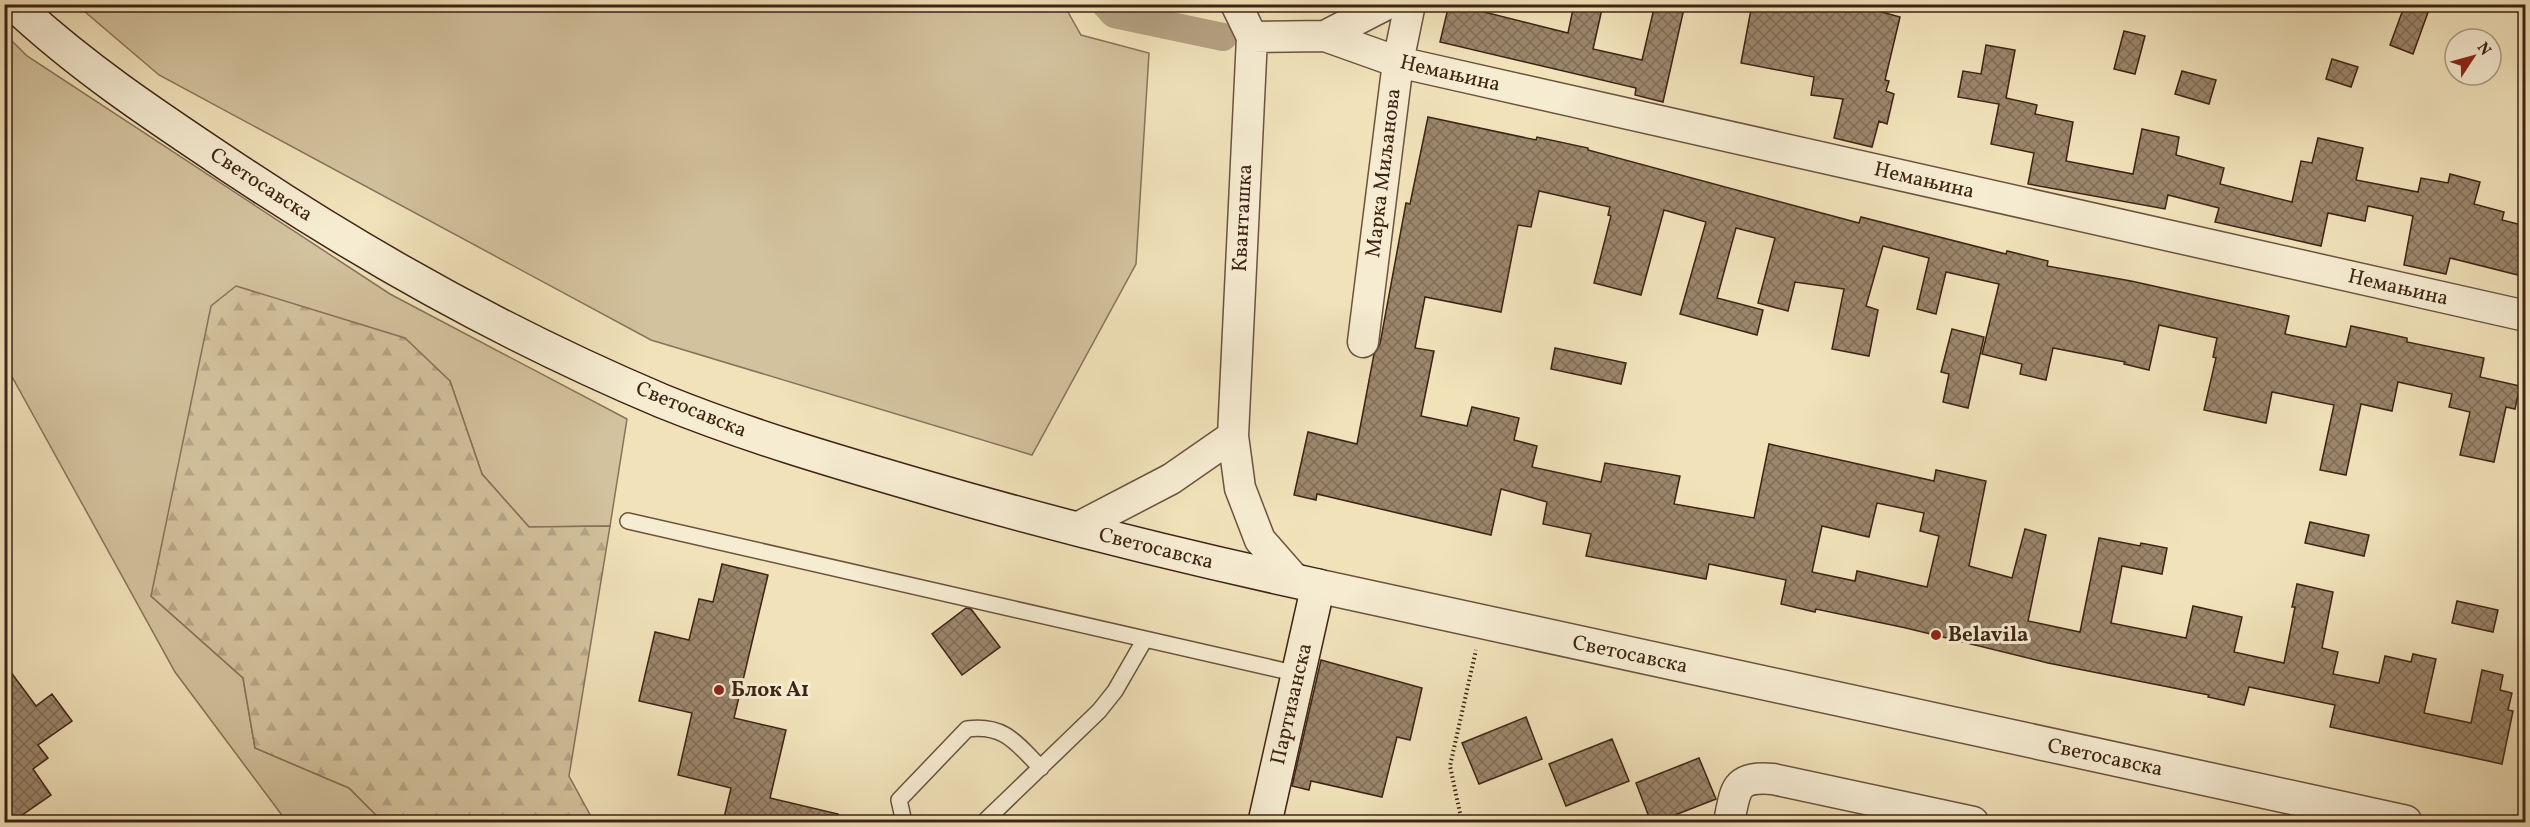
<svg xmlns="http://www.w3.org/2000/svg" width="2530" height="827" viewBox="0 0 2530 827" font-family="Vollkorn,serif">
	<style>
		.green { fill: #d3c29e; stroke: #88725a; stroke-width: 1.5 }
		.forest { fill: url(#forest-firs); stroke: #88725a; stroke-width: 1.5 }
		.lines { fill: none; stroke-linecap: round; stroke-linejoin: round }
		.canal { stroke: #b4a182; stroke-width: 28 }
		.building { fill: url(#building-cross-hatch); stroke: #3e2315; stroke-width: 1.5; fill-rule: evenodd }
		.service-casing { stroke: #6b533e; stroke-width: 18 }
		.minor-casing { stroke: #6b533e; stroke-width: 33 }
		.tertiary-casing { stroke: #6b533e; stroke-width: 36 }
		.secondary-casing { stroke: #3e2315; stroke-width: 36 }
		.path { stroke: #3e2315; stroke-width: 4; stroke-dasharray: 1.5 3; stroke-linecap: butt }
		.service { stroke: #f6ecd2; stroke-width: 15 }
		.minor { stroke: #f6ecd2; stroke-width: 30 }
		.tertiary { stroke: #f6ecd2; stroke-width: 33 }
		.secondary { stroke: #f6ecd2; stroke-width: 33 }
		.poi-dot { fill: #8f2418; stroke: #f6ecd2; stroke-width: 2 }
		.labels { text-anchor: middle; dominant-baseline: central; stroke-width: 6; stroke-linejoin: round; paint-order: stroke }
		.street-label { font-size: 21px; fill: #3e2315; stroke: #f6ecd2 }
		.poi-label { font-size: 21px; font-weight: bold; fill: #3e2315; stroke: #f6ecd2; text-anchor: start }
	</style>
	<defs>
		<pattern id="forest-firs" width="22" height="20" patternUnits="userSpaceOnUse" patternTransform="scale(1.5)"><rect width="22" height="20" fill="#d3c29e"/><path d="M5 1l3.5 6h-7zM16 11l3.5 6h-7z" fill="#b6a687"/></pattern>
		<pattern id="building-cross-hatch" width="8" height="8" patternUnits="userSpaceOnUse" patternTransform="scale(1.5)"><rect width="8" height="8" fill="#9b866b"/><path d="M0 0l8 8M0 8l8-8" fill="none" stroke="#806d57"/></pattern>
	</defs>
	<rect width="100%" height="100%" fill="#f1e2ba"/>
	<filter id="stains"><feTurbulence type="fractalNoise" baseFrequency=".00333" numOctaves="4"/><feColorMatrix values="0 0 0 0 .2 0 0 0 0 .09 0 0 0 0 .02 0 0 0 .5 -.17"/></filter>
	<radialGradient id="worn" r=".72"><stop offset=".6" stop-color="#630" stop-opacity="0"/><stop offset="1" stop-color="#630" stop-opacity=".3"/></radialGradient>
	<path class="green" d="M 77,5 L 1064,5 L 1081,35 L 1149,53 L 1136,264 L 1032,455 L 651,340 L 159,75 Z
		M 1148,5 L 1263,5 L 1263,12 Z
		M 5,34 L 27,56 L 390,294 L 627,419 L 610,526 L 529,527 L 482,474 L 450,381 L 151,596 L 243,678 L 255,748 L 349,788 L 383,822 L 287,822 L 175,672 L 5,364 Z"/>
	<path class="forest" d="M 236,286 L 405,338 L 450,381 L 482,474 L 529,527 L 610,526 L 569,776 L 594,822 L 383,822 L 349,788 L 255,748 L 243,678 L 151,596 L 211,306 Z"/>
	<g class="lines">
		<path class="canal" d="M 1105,4 L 1114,14 L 1223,37"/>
	</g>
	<path class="building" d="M 1449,4 L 1486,4 L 1484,12 L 1568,33 L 1574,4 L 1602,9 L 1593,49 L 1642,60 L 1655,4 L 1685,4 L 1663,102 L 1635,95 L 1636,88 L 1440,42 Z
		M 1752,4 L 1853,4 L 1900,17 L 1885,80 L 1889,81 L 1886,91 L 1894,94 L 1887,124 L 1879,121 L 1872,147 L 1834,138 L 1843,99 L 1811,95 L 1814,77 L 1741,63 Z
		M 2405,4 L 2431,4 L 2413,54 L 2390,45 Z
		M 2124,31 L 2145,36 L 2135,74 L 2114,69 Z
		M 1986,45 L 2015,50 L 2006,98 L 2037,105 L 2035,114 L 2073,122 L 2066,161 L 2133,174 L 2142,129 L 2179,137 L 2176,155 L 2224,168 L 2220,184 L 2292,202 L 2301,161 L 2312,163 L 2318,138 L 2363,148 L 2356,180 L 2418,192 L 2421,178 L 2448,183 L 2450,174 L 2480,182 L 2474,204 L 2504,212 L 2502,220 L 2526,226 L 2526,260 L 2522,276 L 2450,258 L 2446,274 L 2404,265 L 2413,216 L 2368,206 L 2365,221 L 2328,213 L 2321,246 L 2215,222 L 2219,208 L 2168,195 L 2165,209 L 2028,184 L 2034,153 L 1991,144 L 1999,104 L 1958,97 L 1963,71 L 1981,74 Z
		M 2332,59 L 2358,67 L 2351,87 L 2326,79 Z
		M 2182,71 L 2216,80 L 2209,104 L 2175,94 Z
		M 1428,117 L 1536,140 L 1537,137 L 1588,148 L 1588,150 L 1859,223 L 1861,217 L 2006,254 L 2007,251 L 2048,261 L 2047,266 L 2131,281 L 2289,316 L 2285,334 L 2346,347 L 2351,326 L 2407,338 L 2407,342 L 2484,358 L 2480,377 L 2520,386 L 2515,409 L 2506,407 L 2494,462 L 2460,455 L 2470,412 L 2449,407 L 2452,394 L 2398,382 L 2392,411 L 2361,404 L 2346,475 L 2320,470 L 2334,405 L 2272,392 L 2266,423 L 2204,410 L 2216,358 L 2213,357 L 2217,338 L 2159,325 L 2149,370 L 2124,364 L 2125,362 L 2053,348 L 2046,380 L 2020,374 L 2022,364 L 1982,354 L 1999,284 L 1946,272 L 1936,314 L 1917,309 L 1929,258 L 1883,246 L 1866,306 L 1878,310 L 1869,356 L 1832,349 L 1844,289 L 1795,282 L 1788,311 L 1758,303 L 1775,238 L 1736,228 L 1717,298 L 1763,310 L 1757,335 L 1680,314 L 1706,222 L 1664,210 L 1641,295 L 1594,283 L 1611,216 L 1608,215 L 1610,207 L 1539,191 L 1531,227 L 1518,225 L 1501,312 L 1425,297 L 1415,348 L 1434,351 L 1421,416 L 1467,426 L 1472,407 L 1519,418 L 1514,440 L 1537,446 L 1532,467 L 1601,482 L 1605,463 L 1680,476 L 1674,504 L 1754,518 L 1769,444 L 1934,481 L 1936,470 L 1986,481 L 1969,566 L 2012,578 L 2025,529 L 2046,535 L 2028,621 L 2080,632 L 2099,538 L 2140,546 L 2141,543 L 2167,548 L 2162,574 L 2122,566 L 2111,623 L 2186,638 L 2193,606 L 2242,617 L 2234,652 L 2284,663 L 2295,607 L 2292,607 L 2297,584 L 2333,592 L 2322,648 L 2338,652 L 2333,674 L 2379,683 L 2385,656 L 2411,662 L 2413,654 L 2436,659 L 2424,713 L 2471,723 L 2482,670 L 2503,675 L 2500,690 L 2512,693 L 2508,710 L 2513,711 L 2502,764 L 2330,727 L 2335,705 L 2249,687 L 2244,705 L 2208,697 L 2209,695 L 2048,663 L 1906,628 L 1816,609 L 1815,612 L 1781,604 L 1786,580 L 1709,564 L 1706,579 L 1586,556 L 1591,534 L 1543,524 L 1547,502 L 1501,489 L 1491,535 L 1317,494 L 1316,500 L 1294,495 L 1308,432 L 1357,444 L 1374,354 L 1380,344 L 1406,203 L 1410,204 ZM 1877,503 L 1924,513 L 1920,531 L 1939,536 L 1927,587 L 1857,571 L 1855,581 L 1812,572 L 1822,526 L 1869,537 Z
		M 1952,329 L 1984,337 L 1968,408 L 1943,402 L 1949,374 L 1941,372 Z
		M 1555,348 L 1626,363 L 1621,384 L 1551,369 Z
		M 2310,522 L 2369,535 L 2364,556 L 2305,543 Z
		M 722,564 L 768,575 L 734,718 L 786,730 L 770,798 L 838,814 L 837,822 L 723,822 L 731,788 L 678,775 L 692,713 L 639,701 L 655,632 L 689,640 L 699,599 L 713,602 Z
		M 2457,601 L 2498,610 L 2493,632 L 2452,623 Z
		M 966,608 L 971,609 L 1000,647 L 962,675 L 932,634 Z
		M 1321,660 L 1422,688 L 1410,740 L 1397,737 L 1382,797 L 1311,781 L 1309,790 L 1292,786 Z
		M 4,663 L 36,706 L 52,694 L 72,721 L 38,745 L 48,758 L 33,769 L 51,795 L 12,822 L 4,822 Z
		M 1526,717 L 1542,759 L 1479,784 L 1462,743 Z
		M 1612,739 L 1629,781 L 1566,806 L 1549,764 Z
		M 1699,758 L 1716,799 L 1657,822 L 1651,822 L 1636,783 Z"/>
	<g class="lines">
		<g class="service-casing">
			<path id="service" d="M 628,521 L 1298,674
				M 904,822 L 899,800 L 967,729 C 1005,724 1017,744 1041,768
				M 984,822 L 1099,711 L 1115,691 L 1145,639"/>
		</g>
		<g class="minor-casing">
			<path id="minor" d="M 1236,4 L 1252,37 L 1233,436 L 1240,488 L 1260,540 L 1296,581
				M 1325,36 L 1387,4
				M 1252,37 L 1325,36 L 1398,62 L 2526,316
				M 1363,342 L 1398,62 L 1410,4
				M 1075,529 L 1171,479 L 1233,436
				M 1729,822 C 1736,789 1734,776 1773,779 L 1973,822"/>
		</g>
		<g class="tertiary-casing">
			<path id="tertiary" d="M 1318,586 L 2405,822"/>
		</g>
		<g class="secondary-casing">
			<path id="secondary" d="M 14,4 C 83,69 163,121 241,173 C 375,262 515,339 662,401 C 746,435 831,460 917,485 C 1050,524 1183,557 1318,586 L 1265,822"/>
		</g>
		<path class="path" d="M 1460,822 L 1460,813 L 1450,766 L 1476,650"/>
		<use href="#service" class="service"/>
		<use href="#minor" class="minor"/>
		<use href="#tertiary" class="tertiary"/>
		<use href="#secondary" class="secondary"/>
	</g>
	<g class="poi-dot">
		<circle cx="1936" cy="635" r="6"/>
		<circle cx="719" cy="690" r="6"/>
	</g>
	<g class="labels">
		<g class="street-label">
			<text transform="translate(1450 74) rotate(13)">Немањина</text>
			<text transform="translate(1384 173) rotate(-83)">Марка Миљанова</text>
			<text transform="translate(1924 181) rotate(13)">Немањина</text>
			<text transform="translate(261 185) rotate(33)">Светосавска</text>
			<text transform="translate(1243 218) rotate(-87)">Кванташка</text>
			<text transform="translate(2398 288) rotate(13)">Немањина</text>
			<text transform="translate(691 410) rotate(22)">Светосавска</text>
			<text transform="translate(1156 549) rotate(14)">Светосавска</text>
			<text transform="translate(1630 655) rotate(12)">Светосавска</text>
			<text transform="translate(1292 704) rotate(-77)">Партизанска</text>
			<text transform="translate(2105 758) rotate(12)">Светосавска</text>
		</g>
		<g class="poi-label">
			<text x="1948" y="635">Belavila</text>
			<text x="731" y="690">Блок А1</text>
		</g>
	</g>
	<rect width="2530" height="827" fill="none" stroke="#f1e2ba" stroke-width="24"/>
	<rect x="6" y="6" width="2518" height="815" fill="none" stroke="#3e2315" stroke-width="3"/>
	<rect x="12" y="12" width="2506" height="803" fill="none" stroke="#3e2315" stroke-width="1.5"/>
	<g transform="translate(2473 57) rotate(54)"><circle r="28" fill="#f6ecd2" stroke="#ac9c86" stroke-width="1.5"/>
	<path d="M0-4.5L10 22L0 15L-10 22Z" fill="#8f2418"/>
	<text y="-9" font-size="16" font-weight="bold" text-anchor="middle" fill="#3e2315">N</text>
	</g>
	<rect width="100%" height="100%" filter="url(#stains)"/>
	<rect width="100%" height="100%" fill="url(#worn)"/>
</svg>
